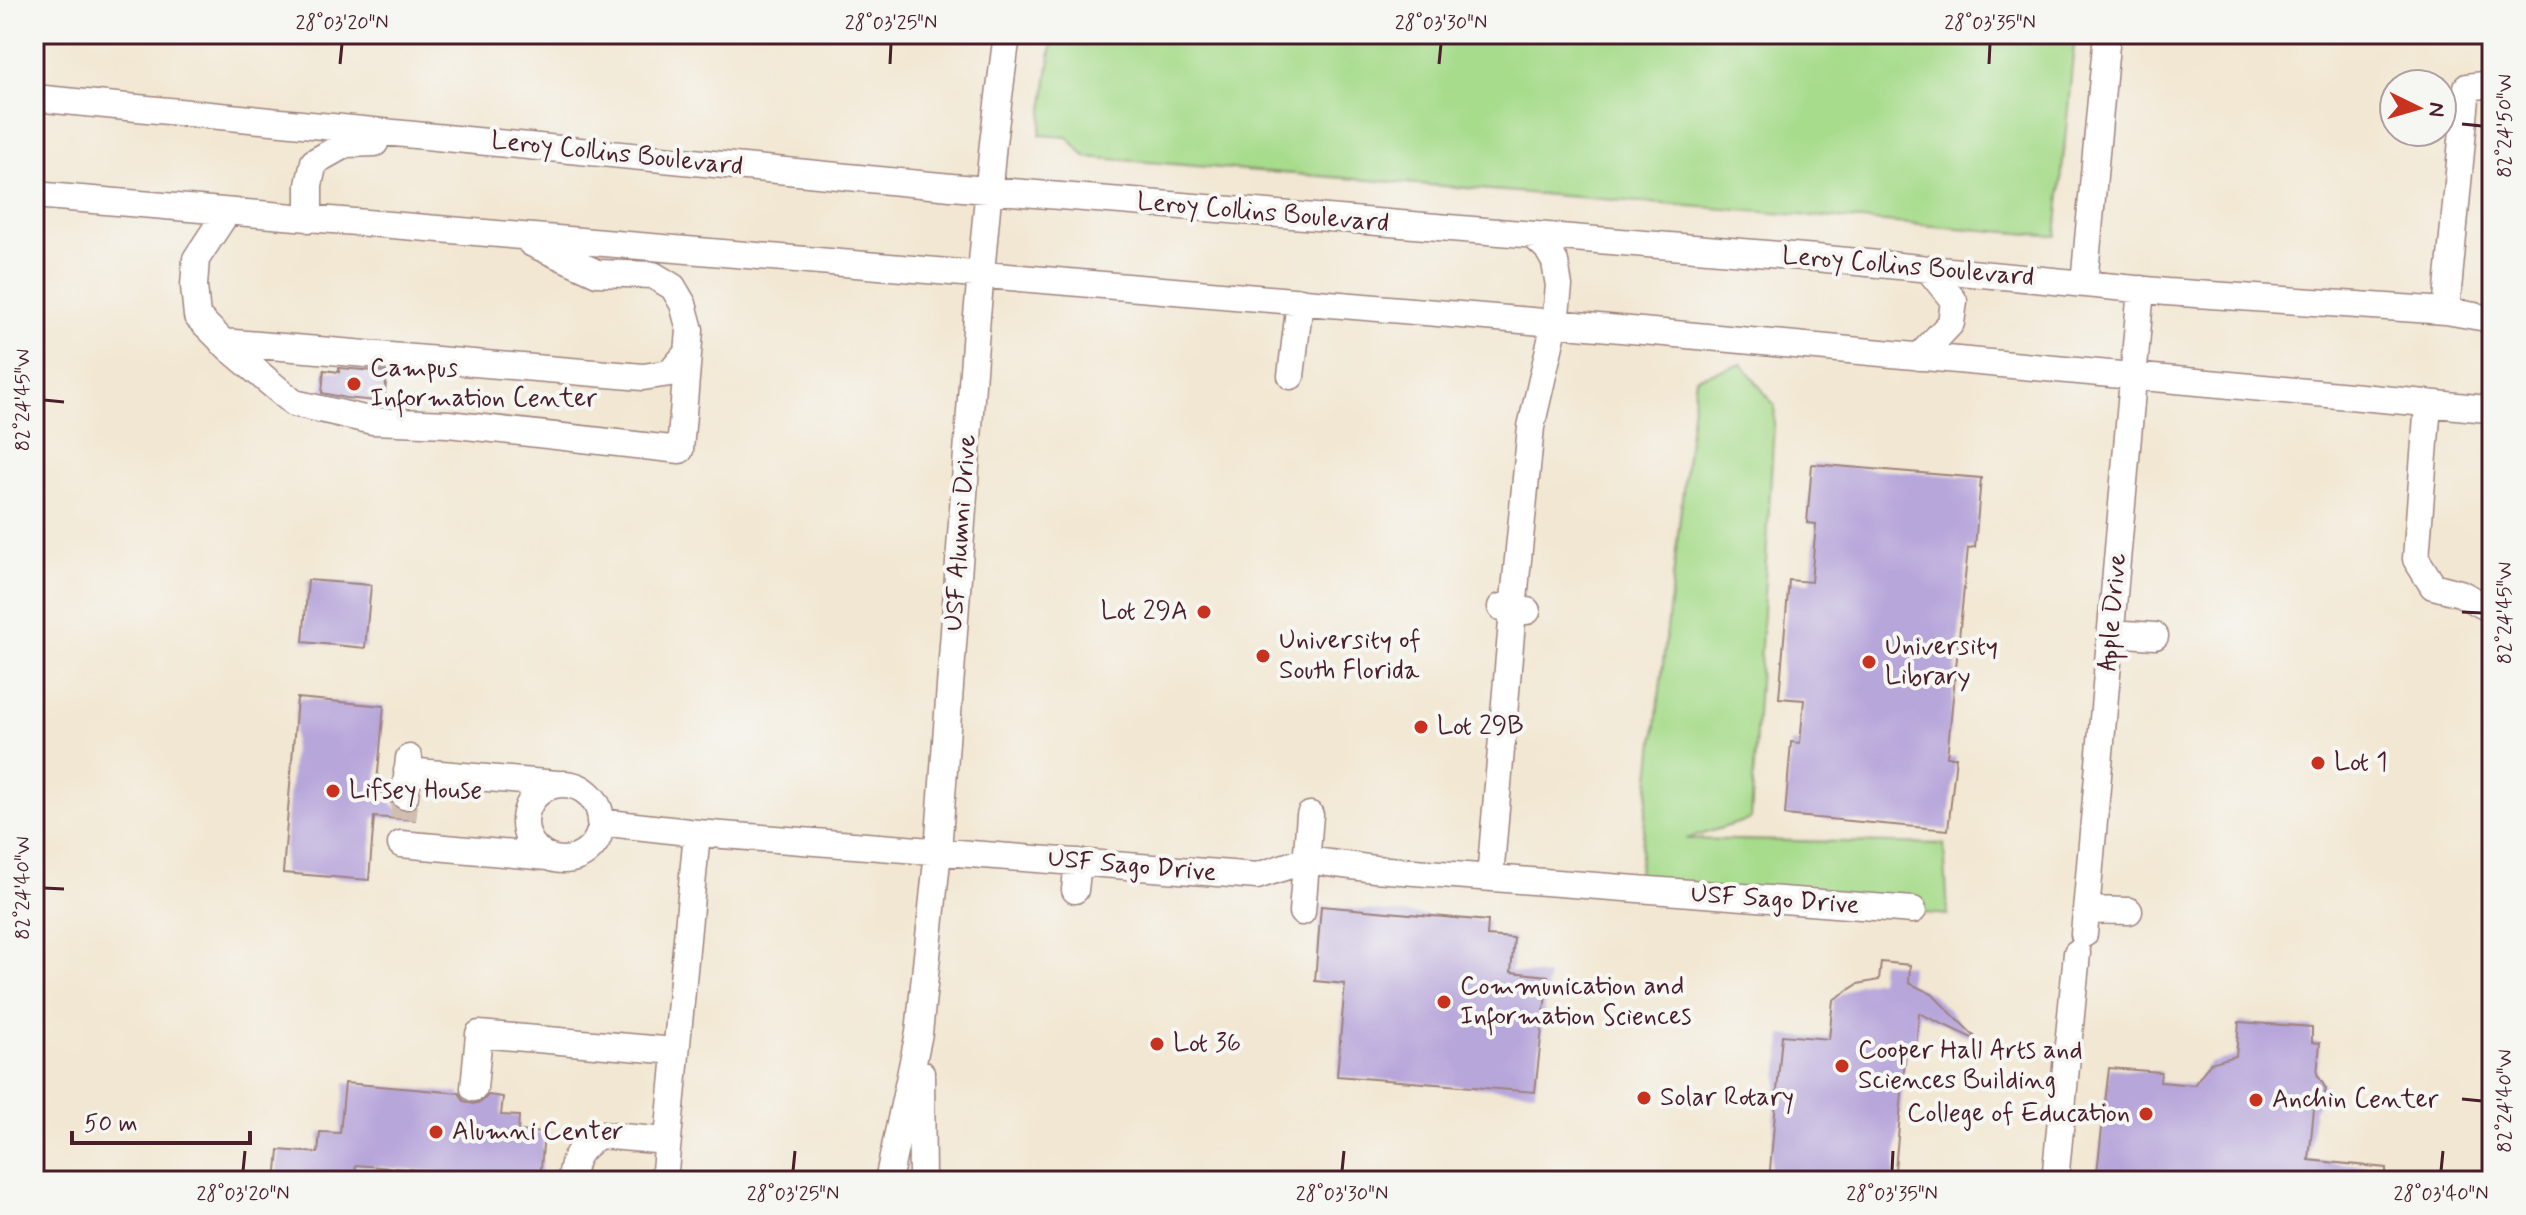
<svg xmlns="http://www.w3.org/2000/svg" width="2526" height="1215" viewBox="0 0 2526 1215" font-family="Mynerve,sans-serif">
	<style>
		.green { fill: #a7dc8c; stroke: #787e5c; stroke-width: 2 }
		.building { fill: #b7a6da }
		.lines { fill: none; stroke-linecap: round; stroke-linejoin: round }
		.minor-tunnel { stroke: #d0bfb1; stroke-width: 26; stroke-dasharray: 26 13; stroke-linecap: butt }
		.minor-casing { stroke: #9e837e; stroke-width: 29 }
		.minor { stroke: #fff; stroke-width: 26 }
		.ticks { fill: none; stroke: #4a1f2b; stroke-width: 3 }
		.poi-dot { fill: #c8321e; stroke: #f6f6f2; stroke-width: 3 }
		.labels { text-anchor: middle; dominant-baseline: central; stroke-width: 8; stroke-linejoin: round; paint-order: stroke }
		.street-label { font-size: 26px; fill: #4a1f2b; stroke: #f6f6f2 }
		.poi-label { font-size: 26px; fill: #4a1f2b; stroke: #f6f6f2; text-anchor: start }
		.neatline { fill: none; stroke: #4a1f2b; stroke-width: 3 }
		.ticks-label { font-size: 20px; text-anchor: middle; fill: #4a1f2b }
	</style>
	<rect width="100%" height="100%" fill="#f6f6f2"/>
	<filter id="ink" filterUnits="userSpaceOnUse"><feTurbulence type="fractalNoise" baseFrequency=".0125" numOctaves="2"/><feDisplacementMap in="SourceGraphic" scale="16" xChannelSelector="R" yChannelSelector="G"/><feConvolveMatrix kernelMatrix="1 2 1 2 8 2 1 2 1" color-interpolation-filters="sRGB"/></filter>
	<filter id="wash" filterUnits="userSpaceOnUse"><feTurbulence type="fractalNoise" baseFrequency=".006" numOctaves="4" result="noise"/><feDisplacementMap in="SourceGraphic" scale="32" xChannelSelector="R" yChannelSelector="G"/><feGaussianBlur stdDeviation="1.8" result="paint"/><feColorMatrix in="noise" values="0 0 0 0 0 0 0 0 0 0 0 0 0 0 0 0 0 1.4 0 .05"/><feComposite in="paint" operator="in"/></filter>
	<g filter="url(#wash)">
		<rect width="100%" height="100%" fill="#f2e7d2"/>
		<path class="green" d="M 1053,34 L 2075,34 L 2056,236 L 1086,157 L 1067,137 L 1040,135 Z
			M 1742,364 L 1775,406 L 1751,819 L 1686,839 L 1944,844 L 1948,915 L 1637,889 L 1696,378 Z"/>
		<g id="blocks">
			<path class="building" d="M 339,368 L 387,372 L 384,402 L 346,398 L 322,393 L 324,370 L 339,372 Z
				M 1812,464 L 1981,478 L 1975,547 L 1968,548 L 1947,757 L 1956,757 L 1948,830 L 1785,815 L 1791,742 L 1800,743 L 1804,700 L 1779,698 L 1789,580 L 1811,582 L 1816,524 L 1807,523 Z
				M 308,580 L 371,585 L 365,648 L 303,642 Z
				M 297,698 L 384,706 L 376,794 L 389,795 L 391,803 L 403,812 L 416,807 L 415,820 L 374,817 L 369,880 L 283,873 Z
				M 1321,906 L 1488,921 L 1487,936 L 1514,938 L 1511,972 L 1548,976 L 1535,1092 L 1337,1076 L 1345,984 L 1315,981 Z
				M 1881,962 L 1910,965 L 1909,983 L 1932,994 L 1975,1037 L 1974,1039 L 1919,1013 L 1916,1050 L 1906,1049 L 1894,1181 L 1769,1181 L 1782,1035 L 1829,1039 L 1833,1000 L 1858,984 L 1879,980 Z
				M 2239,1022 L 2312,1027 L 2312,1042 L 2320,1043 L 2317,1074 L 2326,1089 L 2324,1098 L 2314,1109 L 2309,1160 L 2386,1168 L 2386,1181 L 2096,1181 L 2109,1068 L 2161,1072 L 2160,1082 L 2194,1085 L 2210,1063 L 2236,1056 Z
				M 345,1083 L 459,1093 L 464,1101 L 473,1104 L 481,1102 L 488,1095 L 503,1097 L 501,1115 L 519,1116 L 518,1131 L 544,1133 L 540,1181 L 438,1181 L 439,1172 L 356,1165 L 354,1181 L 276,1181 L 279,1150 L 318,1153 L 320,1132 L 340,1133 Z"/>
		</g>
	</g>
	<g filter="url(#ink)">
		<use href="#blocks" fill-opacity="0" stroke="#9e837e" stroke-width="2"/>
		<g class="lines">
			<path class="minor-tunnel" d="M 403,819 L 405,796"/>
			<g class="minor-casing">
				<path id="minor" d="M 34,98 L 951,187 L 1816,258 L 2167,292 L 2446,311 L 2492,319
					M 34,195 L 1555,323 L 2415,402 L 2488,409 L 2492,406
					M 227,212 L 196,259 L 194,286 L 197,316 L 230,349 L 294,403 L 373,421 L 448,424 L 680,450 L 690,330 L 683,304 L 673,287 L 653,275 L 597,273 L 531,243
					M 309,219 L 309,185 L 314,162 L 346,144 L 375,143
					M 2084,284 L 2107,34
					M 2446,311 L 2467,87 L 2492,84
					M 222,342 L 643,377 L 670,373 L 688,352
					M 1919,357 L 1951,323 L 1954,301 L 1929,270
					M 1291,376 L 1300,301
					M 2428,403 L 2416,559 L 2433,586 L 2460,593 L 2492,610
					M 1527,611 L 1513,610 L 1531,427 L 1555,323 L 1559,286 L 1555,262 L 1547,248 L 1533,235
					M 2111,633 L 2155,636
					M 407,771 L 557,784
					M525 822a38 38 0 1 1 76 0a38 38 0 1 1-76 0Z
					M 405,796 L 409,758
					M 600,822 L 697,833
					M 401,844 L 548,857
					M 1490,878 L 1513,610 L 1501,607
					M 1075,890 L 1078,862
					M 2086,910 L 2129,911
					M 1302,912 L 1310,815
					M 2084,934 L 2141,289
					M 921,1073 L 922,1181
					M 474,1088 L 479,1034 L 675,1051
					M 571,1181 C 573,1156 579,1149 599,1135 L 667,1141
					M 664,1181 L 697,833 L 1257,876 L 1306,860 L 1375,869 L 1913,910
					M 888,1181 L 919,1033 L 938,851 L 977,316 L 993,143 L 1007,34
					M 2055,1181 L 2077,953"/>
			</g>
			<use href="#minor" class="minor"/>
		</g>
	</g>
	<path class="ticks" d="M 340,64 L 342,44M 890,64 L 891,44M 1439,64 L 1441,44M 1989,64 L 1990,44M 2462,124 L 2482,126M 44,400 L 64,402M 2462,612 L 2482,613M 44,888 L 64,889M 2462,1099 L 2482,1101M 243,1171 L 245,1151M 793,1171 L 795,1151M 1342,1171 L 1344,1151M 1892,1171 L 1893,1151M 2441,1171 L 2443,1151"/>
	<g class="poi-dot">
		<circle cx="354" cy="384" r="8"/>
		<circle cx="1204" cy="612" r="8"/>
		<circle cx="1263" cy="656" r="8"/>
		<circle cx="1869" cy="662" r="8"/>
		<circle cx="1421" cy="727" r="8"/>
		<circle cx="2318" cy="763" r="8"/>
		<circle cx="333" cy="791" r="8"/>
		<circle cx="1444" cy="1002" r="8"/>
		<circle cx="1157" cy="1044" r="8"/>
		<circle cx="1842" cy="1066" r="8"/>
		<circle cx="1644" cy="1098" r="8"/>
		<circle cx="2256" cy="1100" r="8"/>
		<circle cx="2146" cy="1114" r="8"/>
		<circle cx="436" cy="1132" r="8"/>
	</g>
	<g class="labels">
		<g class="street-label">
			<text transform="translate(617 154) rotate(6)">Leroy Collins Boulevard</text>
			<text transform="translate(1263 213) rotate(5)">Leroy Collins Boulevard</text>
			<text transform="translate(1908 267) rotate(5)">Leroy Collins Boulevard</text>
			<text transform="translate(961 533) rotate(-86)">USF Alumni Drive</text>
			<text transform="translate(2113 612) rotate(-85)">Apple Drive</text>
			<text transform="translate(1132 866) rotate(5)">USF Sago Drive</text>
			<text transform="translate(1775 900) rotate(4)">USF Sago Drive</text>
		</g>
		<g class="poi-label">
			<text x="370" y="369">Campus<tspan x="370" dy="30">Information Center</tspan></text>
			<text x="1188" y="612" text-anchor="end">Lot 29A</text>
			<text x="1279" y="641">University of<tspan x="1279" dy="30">South Florida</tspan></text>
			<text x="1885" y="647">University<tspan x="1885" dy="30">Library</tspan></text>
			<text x="1437" y="727">Lot 29B</text>
			<text x="2334" y="763">Lot 1</text>
			<text x="349" y="791">Lifsey House</text>
			<text x="1460" y="987">Communication and<tspan x="1460" dy="30">Information Sciences</tspan></text>
			<text x="1173" y="1044">Lot 36</text>
			<text x="1858" y="1051">Cooper Hall Arts and<tspan x="1858" dy="30">Sciences Building</tspan></text>
			<text x="1660" y="1098">Solar Rotary</text>
			<text x="2272" y="1100">Anchin Center</text>
			<text x="2130" y="1114" text-anchor="end">College of Education</text>
			<text x="452" y="1132">Alumni Center</text>
		</g>
	</g>
	<rect width="2526" height="1215" fill="none" stroke="#f6f6f2" stroke-width="88"/>
	<g transform="translate(2418 108) rotate(95)"><circle r="38" fill="#f6f6f2" stroke="#b1a0a2" stroke-width="2"/>
	<path d="M0-6L14 30L0 20L-14 30Z" fill="#c8321e"/>
	<text y="-12" font-size="22" font-weight="bold" text-anchor="middle" fill="#4a1f2b">N</text>
	</g>
	<path d="M72 1131v12h178v-12" fill="none" stroke="#4a1f2b" stroke-width="4"/>
	<text x="84" y="1131" font-size="24" fill="#4a1f2b" stroke="#f6f6f2" stroke-width="6" paint-order="stroke">50 m</text>
	<rect x="44" y="44" width="2438" height="1127" class="neatline"/>
	<g class="ticks-label">
		<text x="342" y="29">28°03'20"N</text>
		<text x="891" y="29">28°03'25"N</text>
		<text x="1441" y="29">28°03'30"N</text>
		<text x="1990" y="29">28°03'35"N</text>
		<text transform="translate(2504 126) rotate(-90)" y="7">82°24'50"W</text>
		<text transform="translate(22 400) rotate(-90)" y="7">82°24'45"W</text>
		<text transform="translate(2504 613) rotate(-90)" y="7">82°24'45"W</text>
		<text transform="translate(22 888) rotate(-90)" y="7">82°24'40"W</text>
		<text transform="translate(2504 1101) rotate(-90)" y="7">82°24'40"W</text>
		<text x="243" y="1200">28°03'20"N</text>
		<text x="793" y="1200">28°03'25"N</text>
		<text x="1342" y="1200">28°03'30"N</text>
		<text x="1892" y="1200">28°03'35"N</text>
		<text x="2441" y="1200">28°03'40"N</text>
	</g>
</svg>
